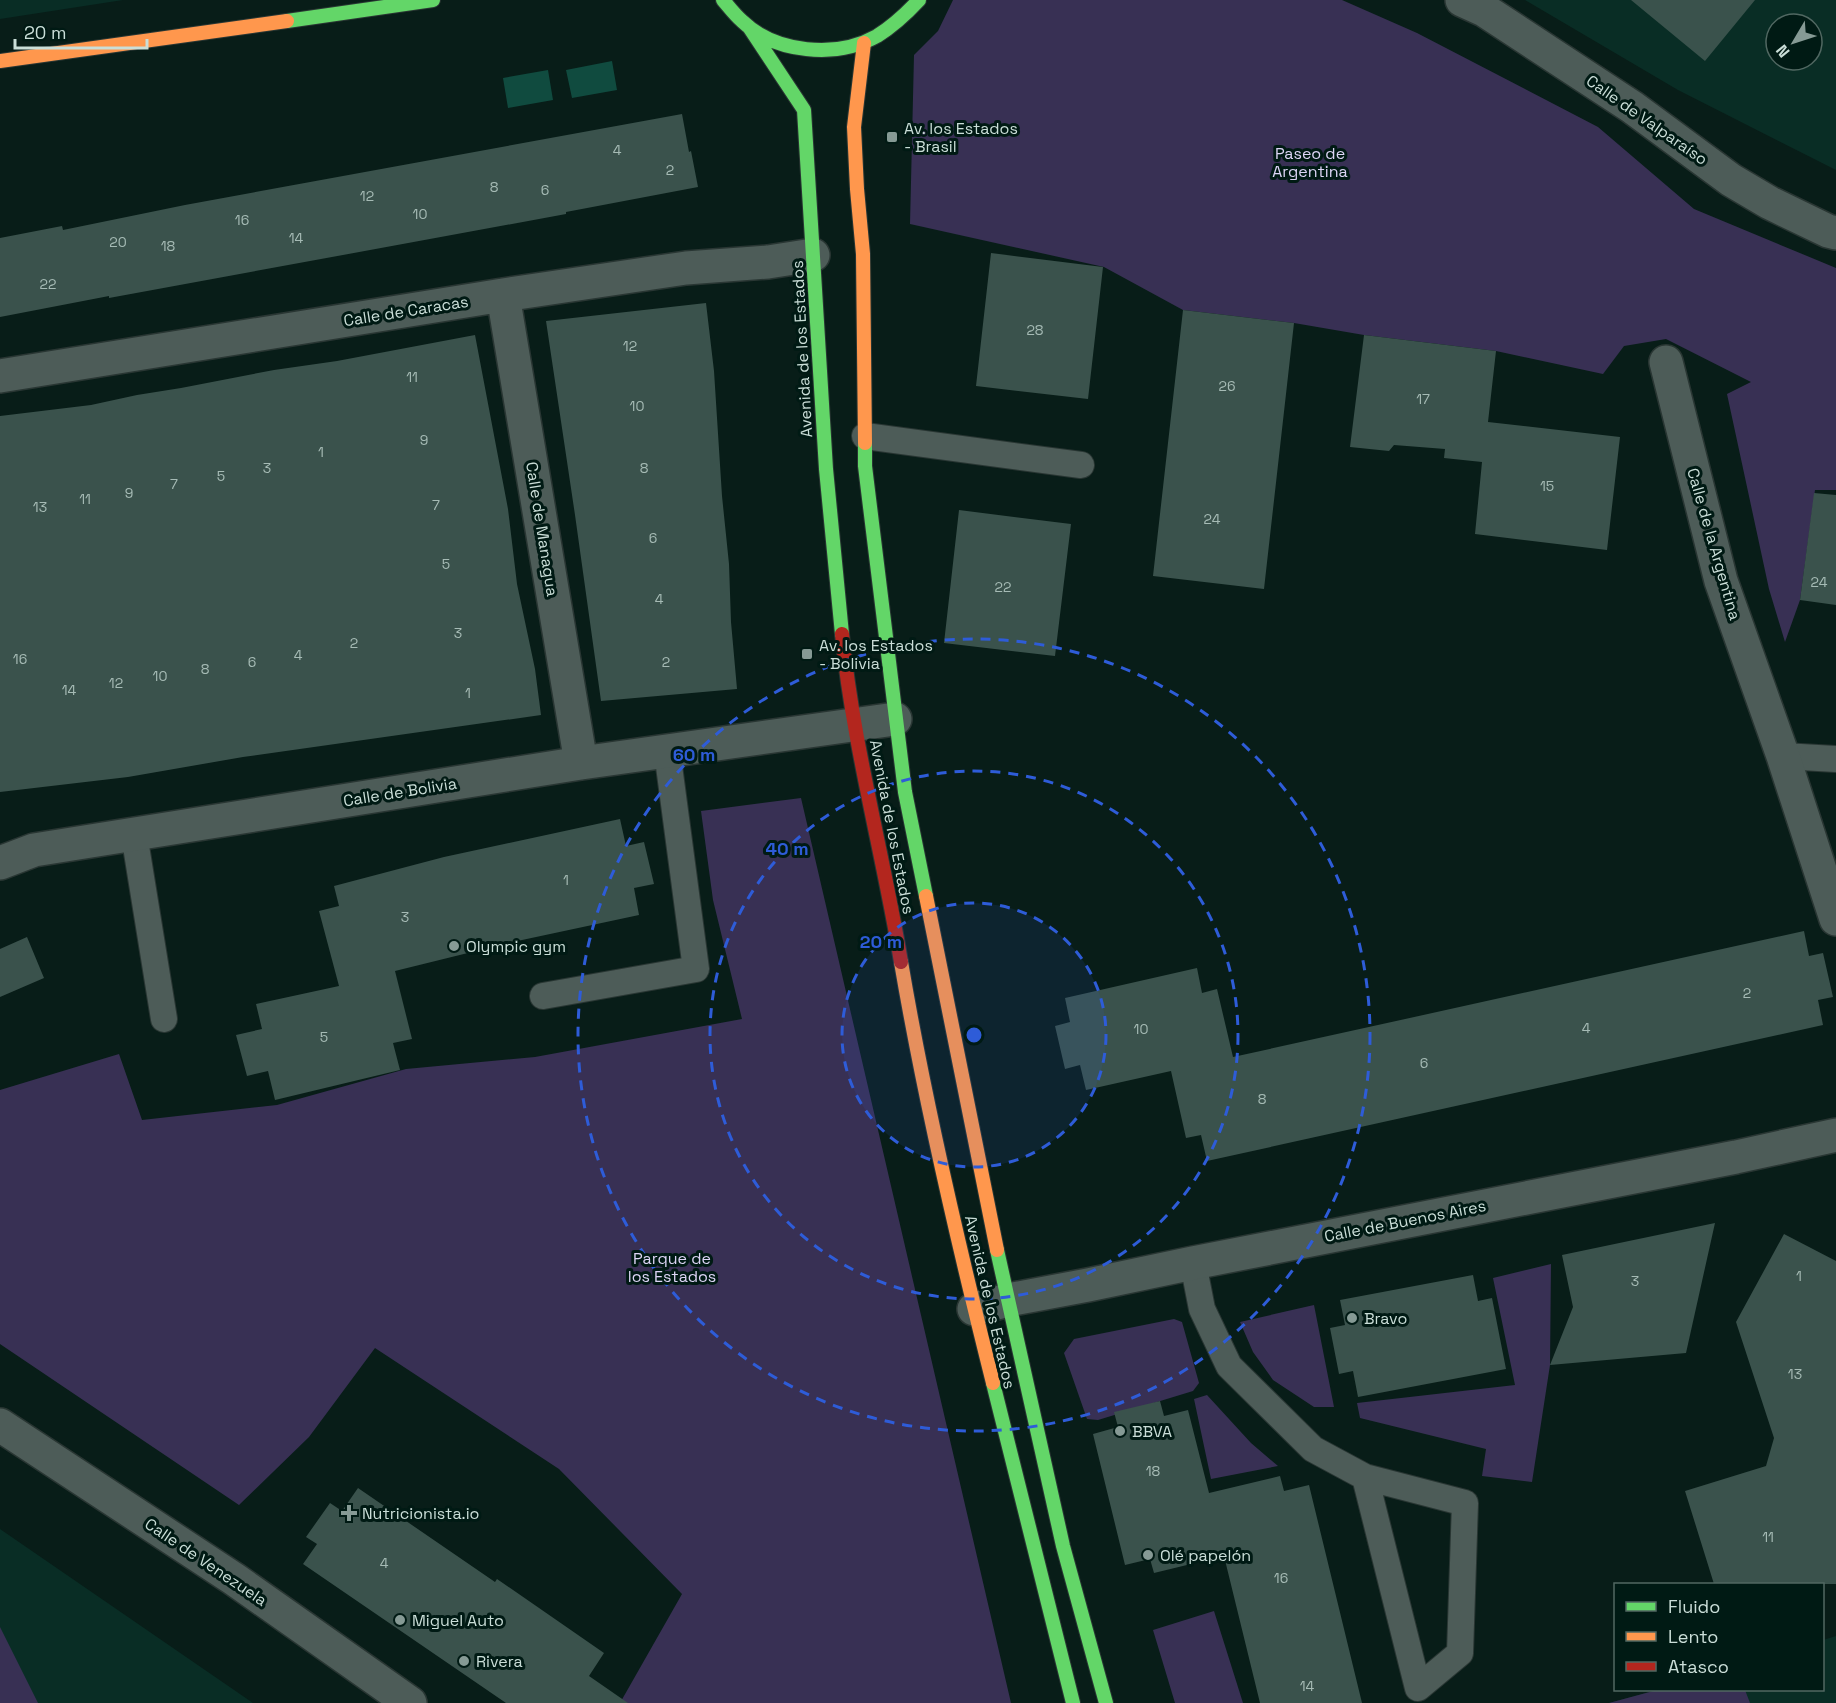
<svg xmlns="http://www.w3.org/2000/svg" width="1836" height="1703" viewBox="0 0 1836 1703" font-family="'Space Grotesk',sans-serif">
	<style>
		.built { fill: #092d25; fill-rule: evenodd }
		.green { fill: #383054 }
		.water { fill: #104b3f }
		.building { fill: #3a524c }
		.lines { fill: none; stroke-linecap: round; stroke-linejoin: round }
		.lane-casing { stroke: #293633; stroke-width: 28 }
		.street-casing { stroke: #293633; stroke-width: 36 }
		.fast-casing { stroke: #293633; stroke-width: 16 }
		.slow-casing { stroke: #293633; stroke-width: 16 }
		.jam-casing { stroke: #293633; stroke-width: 16 }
		.lane { stroke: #4d5c58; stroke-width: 26 }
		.street { stroke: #4d5c58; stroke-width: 33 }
		.fast { stroke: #63d668; stroke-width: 14 }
		.slow { stroke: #ff974d; stroke-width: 14 }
		.jam { stroke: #b3261e; stroke-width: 14 }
		.ring { fill: none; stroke: #2e5cd8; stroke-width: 3; stroke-dasharray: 10 8 }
		.poi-dot { fill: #869a95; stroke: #001a14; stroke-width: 2 }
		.labels { text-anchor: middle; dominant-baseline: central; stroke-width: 6; stroke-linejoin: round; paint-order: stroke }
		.number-label { font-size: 14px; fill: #a6bbb5 }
		.street-label { font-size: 16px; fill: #caded8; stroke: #001a14 }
		.poi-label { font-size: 16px; fill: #caded8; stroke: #001a14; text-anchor: start }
		.park-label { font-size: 16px; fill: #ddd5f6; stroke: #001a14 }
		.centre { fill: #2e5cd8; stroke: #001a14; stroke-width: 3 }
		.ring-label { font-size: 18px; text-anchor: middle; font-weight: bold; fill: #2e5cd8; stroke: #001a14; stroke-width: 6; stroke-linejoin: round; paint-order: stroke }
	</style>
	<rect width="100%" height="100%" fill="#081d18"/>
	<path class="built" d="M 0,0 L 123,0 L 0,19 Z
		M 1525,0 L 1836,0 L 1836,170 L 1678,90 ZM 1776,24 L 1812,24 L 1812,60 L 1776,60 Z
		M 0,1529 L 253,1703 L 0,1703 Z
		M 1836,1636 L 1836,1703 L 1609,1703 L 1657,1690 L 1822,1690 L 1823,1640 Z"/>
	<path class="green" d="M 953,0 L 1342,0 L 1417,33 L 1598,127 L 1694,209 L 1836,268 L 1836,490 L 1815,490 L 1800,600 L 1785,642 L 1769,589 L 1727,394 L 1751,382 L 1666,339 L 1624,346 L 1603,374 L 1496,351 L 1364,335 L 1294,323 L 1183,310 L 1104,267 L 910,224 L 914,55 L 938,31 Z
		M 801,798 L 1011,1703 L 620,1703 L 682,1594 L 559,1469 L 375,1348 L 309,1437 L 239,1505 L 0,1344 L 0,1090 L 119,1054 L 142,1120 L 277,1105 L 406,1069 L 535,1057 L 742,1019 L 713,900 L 701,811 Z
		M 1551,1264 L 1550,1365 L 1532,1482 L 1482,1476 L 1486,1449 L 1360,1418 L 1357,1403 L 1515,1385 L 1493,1278 Z
		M 1314,1305 L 1334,1407 L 1314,1407 L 1273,1380 L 1253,1352 L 1240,1322 Z
		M 1174,1319 L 1182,1322 L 1199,1383 L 1193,1391 L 1098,1420 L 1087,1419 L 1064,1353 L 1074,1339 Z
		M 1207,1395 L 1251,1443 L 1278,1466 L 1211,1479 L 1194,1399 Z
		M 1214,1611 L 1243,1703 L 1175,1703 L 1153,1630 Z
		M 0,1627 L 38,1703 L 0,1703 Z
		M 1657,1690 L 1745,1690 L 1750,1703 L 1609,1703 Z"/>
	<path class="water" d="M 612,61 L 617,90 L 572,98 L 566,70 Z
		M 548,70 L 553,100 L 508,108 L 503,78 Z"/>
	<path class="building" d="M 1631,0 L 1755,0 L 1705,61 Z
		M 682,114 L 689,152 L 691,151 L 698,187 L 566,212 L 566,214 L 109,298 L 109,296 L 0,317 L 0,238 L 62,226 L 63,230 L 185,205 Z
		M 991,253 L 1103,267 L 1088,399 L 976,386 Z
		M 706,303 L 714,371 L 722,496 L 729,564 L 731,622 L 737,689 L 601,701 L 575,515 L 546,321 Z
		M 1183,310 L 1294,323 L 1264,589 L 1153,576 Z
		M 475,335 L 508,509 L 517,584 L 535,669 L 541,715 L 243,757 L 128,777 L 0,792 L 0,416 L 91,405 L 137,395 L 181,388 L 274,370 L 337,361 Z
		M 1364,335 L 1496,351 L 1488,422 L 1620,437 L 1607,550 L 1475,534 L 1482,462 L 1444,458 L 1445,449 L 1394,445 L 1389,451 L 1350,447 Z
		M 1814,493 L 1836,495 L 1836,605 L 1800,600 Z
		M 959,510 L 1071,524 L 1055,656 L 944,643 Z
		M 620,819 L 626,846 L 644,842 L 654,884 L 634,888 L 639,915 L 480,949 L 480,950 L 395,971 L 412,1039 L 393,1043 L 400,1070 L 275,1100 L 268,1071 L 247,1076 L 236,1035 L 262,1029 L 256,1004 L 339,986 L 319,911 L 339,906 L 334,886 L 444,857 Z
		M 1804,931 L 1809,956 L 1823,953 L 1833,997 L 1818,1000 L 1823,1025 L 1207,1161 L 1201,1135 L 1186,1138 L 1171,1071 L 1086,1090 L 1080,1065 L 1065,1069 L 1055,1026 L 1070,1022 L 1065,998 L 1197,968 L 1202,993 L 1217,989 L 1233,1057 Z
		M 27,937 L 44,978 L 0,997 L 0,949 Z
		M 1715,1223 L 1686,1353 L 1550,1365 L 1573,1307 L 1562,1255 Z
		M 1784,1234 L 1836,1261 L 1836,1584 L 1714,1584 L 1685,1491 L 1766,1466 L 1774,1438 L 1736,1322 Z
		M 1473,1275 L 1478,1301 L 1492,1298 L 1506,1369 L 1358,1397 L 1353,1371 L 1339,1374 L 1330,1328 L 1345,1325 L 1340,1300 Z
		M 1160,1401 L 1164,1416 L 1188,1410 L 1209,1493 L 1280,1476 L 1284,1491 L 1309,1485 L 1362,1703 L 1260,1703 L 1224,1556 L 1154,1573 L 1150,1559 L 1125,1565 L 1093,1434 L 1118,1427 L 1114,1412 Z
		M 358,1488 L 495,1582 L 497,1579 L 604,1653 L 589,1676 L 628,1703 L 506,1703 L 303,1564 L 317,1544 L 306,1537 L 330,1503 L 342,1511 Z"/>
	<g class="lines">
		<g class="lane-casing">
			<path id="lane" d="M 865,436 L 1081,465
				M 1783,756 L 1836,759
				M 134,834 L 164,1019
				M 543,996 L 696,969 L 667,751
				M 1193,1263 L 1202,1309 L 1229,1366 L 1313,1449 L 1365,1477 L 1418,1688 L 1460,1653 L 1465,1503 L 1365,1477"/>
		</g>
		<g class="street-casing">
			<path id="street" d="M 1462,0 L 1484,10 L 1632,107 L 1731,180 L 1770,203 L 1828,231 L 1836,233
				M 503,295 L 581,763
				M 1666,362 L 1721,581 L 1783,756 L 1836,919
				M 0,376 L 503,295 L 686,268 L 768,262 L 813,255
				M 0,863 L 34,850 L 581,763 L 895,719
				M 974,1309 L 1008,1300 L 1088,1285 L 1193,1263 L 1736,1157 L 1836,1135
				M 0,1425 L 234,1579 L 410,1703"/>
		</g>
		<g class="fast-casing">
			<path id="fast" d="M 723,0 C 729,7 735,15 742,21 C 775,53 836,59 877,36 C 893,26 906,14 919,0
				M 287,21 L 433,0
				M 749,27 L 804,110 L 826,469 L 842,634
				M 865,443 L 865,466 L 905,792 L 926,896
				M 997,1250 L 1063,1546 L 1106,1703
				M 993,1383 L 1073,1703"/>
		</g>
		<g class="slow-casing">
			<path id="slow" d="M 864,43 L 854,127 L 857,189 L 863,254 L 865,443
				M 0,61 L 287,21
				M 926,896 L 997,1250
				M 901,962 C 925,1103 958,1244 993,1383"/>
		</g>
		<g class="jam-casing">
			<path id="jam" d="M 842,634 C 853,745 883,853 901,962"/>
		</g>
		<use href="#lane" class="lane"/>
		<use href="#street" class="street"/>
		<use href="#fast" class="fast"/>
		<use href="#slow" class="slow"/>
		<use href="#jam" class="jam"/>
	</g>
	<circle cx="974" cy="1035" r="132" fill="#2e5cd8" fill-opacity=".12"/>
	<g class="ring">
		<circle cx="974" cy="1035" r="132"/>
		<circle cx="974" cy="1035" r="264"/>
		<circle cx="974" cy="1035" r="396"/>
	</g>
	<g class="poi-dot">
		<rect x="886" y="131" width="12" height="12" rx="3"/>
		<rect x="801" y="648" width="12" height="12" rx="3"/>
		<circle cx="454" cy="946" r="6"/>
		<circle cx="1352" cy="1318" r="6"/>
		<circle cx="1120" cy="1431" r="6"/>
		<path d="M346 1504h6v6h6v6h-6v6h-6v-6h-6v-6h6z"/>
		<circle cx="1148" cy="1555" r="6"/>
		<circle cx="400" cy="1620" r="6"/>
		<circle cx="464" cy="1661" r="6"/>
	</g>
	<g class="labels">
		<g class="number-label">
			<text x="617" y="150">4</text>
			<text x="670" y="170">2</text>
			<text x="494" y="187">8</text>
			<text x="545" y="190">6</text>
			<text x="367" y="196">12</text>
			<text x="420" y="214">10</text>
			<text x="242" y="220">16</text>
			<text x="296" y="238">14</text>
			<text x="118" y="242">20</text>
			<text x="168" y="246">18</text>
			<text x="48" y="284">22</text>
			<text x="1035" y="330">28</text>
			<text x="630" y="346">12</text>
			<text x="412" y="377">11</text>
			<text x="1227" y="386">26</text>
			<text x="1423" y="399">17</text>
			<text x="637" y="406">10</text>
			<text x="424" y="440">9</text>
			<text x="321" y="452">1</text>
			<text x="267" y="468">3</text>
			<text x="644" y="468">8</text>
			<text x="221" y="476">5</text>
			<text x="174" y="484">7</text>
			<text x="1547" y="486">15</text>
			<text x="129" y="493">9</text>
			<text x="85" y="499">11</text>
			<text x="436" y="505">7</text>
			<text x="40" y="507">13</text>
			<text x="1212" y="519">24</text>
			<text x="653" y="538">6</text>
			<text x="446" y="564">5</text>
			<text x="1819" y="582">24</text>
			<text x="1003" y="587">22</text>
			<text x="659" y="599">4</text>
			<text x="458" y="633">3</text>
			<text x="354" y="643">2</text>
			<text x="298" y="655">4</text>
			<text x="20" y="659">16</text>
			<text x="252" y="662">6</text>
			<text x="666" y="662">2</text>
			<text x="205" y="669">8</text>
			<text x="160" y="676">10</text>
			<text x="116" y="683">12</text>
			<text x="69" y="690">14</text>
			<text x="468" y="693">1</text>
			<text x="566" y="880">1</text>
			<text x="405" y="917">3</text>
			<text x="1747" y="993">2</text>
			<text x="1586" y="1028">4</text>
			<text x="1141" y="1029">10</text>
			<text x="324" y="1037">5</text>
			<text x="1424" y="1063">6</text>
			<text x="1262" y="1099">8</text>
			<text x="1799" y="1276">1</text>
			<text x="1635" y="1281">3</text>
			<text x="1795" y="1374">13</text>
			<text x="1153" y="1471">18</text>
			<text x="1768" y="1537">11</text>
			<text x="384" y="1563">4</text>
			<text x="1281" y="1578">16</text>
			<text x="1307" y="1686">14</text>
		</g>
		<g class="street-label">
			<text transform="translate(1647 120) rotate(35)">Calle de Valparaíso</text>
			<text transform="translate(406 311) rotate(-9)">Calle de Caracas</text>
			<text transform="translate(802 349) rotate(-93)">Avenida de los Estados</text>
			<text transform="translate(542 529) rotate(81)">Calle de Managua</text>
			<text transform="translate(1714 544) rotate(74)">Calle de la Argentina</text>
			<text transform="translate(400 792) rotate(-9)">Calle de Bolivia</text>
			<text transform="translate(892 827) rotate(79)">Avenida de los Estados</text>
			<text transform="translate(1405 1221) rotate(-11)">Calle de Buenos Aires</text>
			<text transform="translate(990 1302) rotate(77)">Avenida de los Estados</text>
			<text transform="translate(206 1562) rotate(34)">Calle de Venezuela</text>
		</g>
		<g class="poi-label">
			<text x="904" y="128">Av. los Estados<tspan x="904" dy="18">- Brasil</tspan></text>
			<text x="819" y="645">Av. los Estados<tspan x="819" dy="18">- Bolivia</tspan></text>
			<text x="466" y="946">Olympic gym</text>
			<text x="1364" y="1318">Bravo</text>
			<text x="1132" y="1431">BBVA</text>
			<text x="362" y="1513">Nutricionista.io</text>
			<text x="1160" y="1555">Olé papelón</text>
			<text x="412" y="1620">Miguel Auto</text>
			<text x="476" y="1661">Rivera</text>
		</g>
		<g class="park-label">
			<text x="1310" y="153">Paseo de<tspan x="1310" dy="18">Argentina</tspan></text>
			<text x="672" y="1258">Parque de<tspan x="672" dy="18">los Estados</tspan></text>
		</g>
	</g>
	<circle cx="974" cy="1035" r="9" class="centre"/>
	<g class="ring-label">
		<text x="694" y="761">60 m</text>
		<text x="787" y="855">40 m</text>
		<text x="881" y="948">20 m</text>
	</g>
	<rect x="1614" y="1583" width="210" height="108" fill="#001a14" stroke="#516862" stroke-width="1.5"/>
	<rect x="1626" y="1602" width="30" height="9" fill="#63d668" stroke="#516862" stroke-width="1.5"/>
	<text x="1668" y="1613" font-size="18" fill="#caded8">Fluido</text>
	<rect x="1626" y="1632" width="30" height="9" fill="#ff974d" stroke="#516862" stroke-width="1.5"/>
	<text x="1668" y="1643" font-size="18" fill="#caded8">Lento</text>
	<rect x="1626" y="1662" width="30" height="9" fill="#b3261e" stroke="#516862" stroke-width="1.5"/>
	<text x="1668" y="1673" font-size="18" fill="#caded8">Atasco</text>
	<g transform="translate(1794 42) rotate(231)"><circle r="28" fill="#001a14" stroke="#516862" stroke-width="1.5"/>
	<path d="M0-4.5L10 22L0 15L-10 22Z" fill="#869a95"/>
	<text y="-9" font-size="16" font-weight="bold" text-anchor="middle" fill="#caded8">N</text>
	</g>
	<path d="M15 39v9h132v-9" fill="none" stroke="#caded8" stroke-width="3"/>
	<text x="24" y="39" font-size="18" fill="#caded8" stroke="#001a14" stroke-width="4.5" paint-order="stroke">20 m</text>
</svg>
